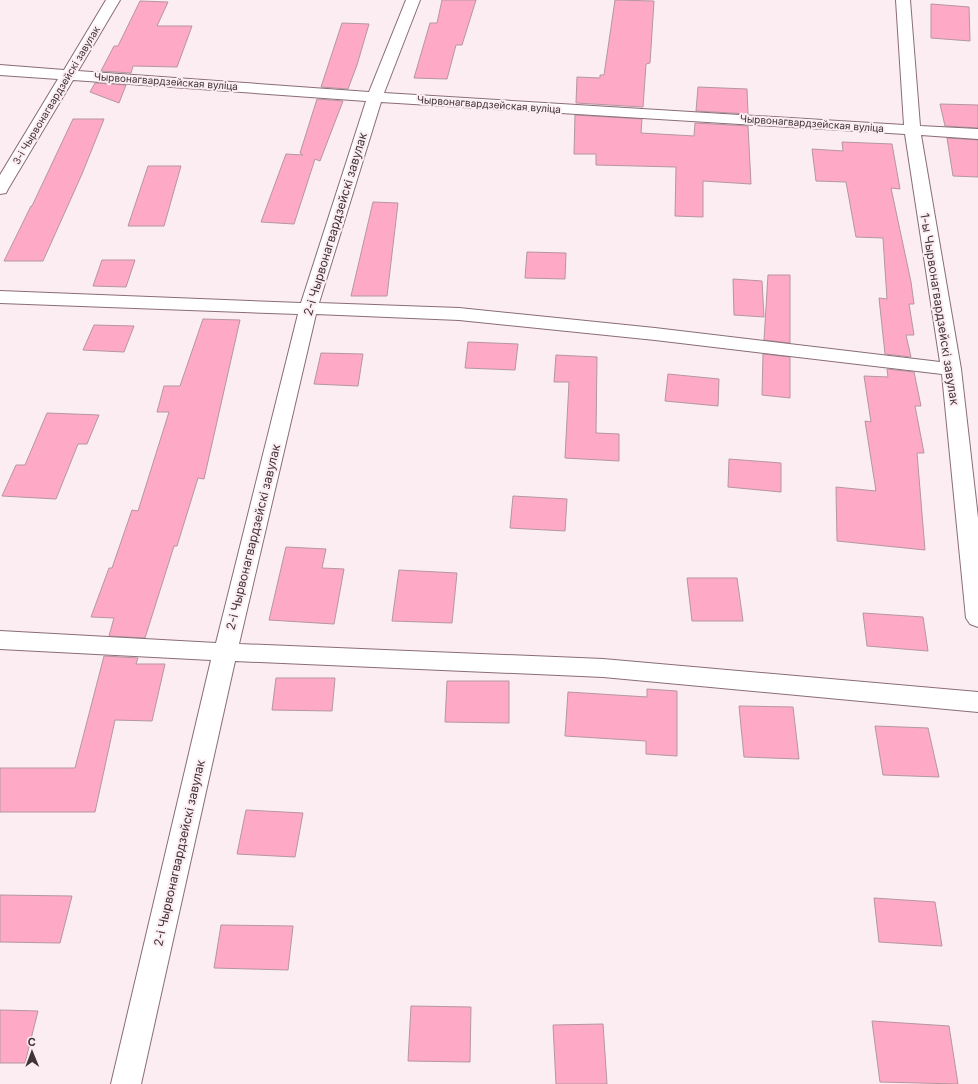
<svg xmlns="http://www.w3.org/2000/svg" width="978" height="1084" viewBox="0 0 978 1084" font-family="Inter,sans-serif">
	<style>
		.building { fill: #feaac7; stroke: #b5969f }
		.lines { fill: none; stroke-linecap: round; stroke-linejoin: round }
		.minor-casing { stroke: #8a6d76; stroke-width: 2 }
		.minor { fill: #fff; fill-rule: evenodd }
		.labels { text-anchor: middle; dominant-baseline: central; stroke-width: 4; stroke-linejoin: round; paint-order: stroke }
		.far-street-label { font-size: 10px; fill: #413438; stroke: #fbedf1 }
		.street-label { font-size: 12px; fill: #413438; stroke: #fbedf1 }
	</style>
	<rect width="100%" height="100%" fill="#fbedf1"/>
	<path class="building" d="M 442,0 L 476,0 L 462,45 L 456,45 L 447,79 L 414,78 L 430,23 L 437,23 Z
		M 615,0 L 654,1 L 650,63 L 646,64 L 643,107 L 576,103 L 577,77 L 600,78 L 600,75 L 604,75 Z
		M 140,1 L 168,2 L 157,26 L 192,26 L 177,67 L 133,66 L 131,73 L 101,71 L 114,46 L 118,46 Z
		M 931,4 L 969,7 L 970,41 L 931,38 Z
		M 342,23 L 369,24 L 357,65 L 348,89 L 321,87 Z
		M 95,83 L 126,85 L 119,103 L 90,92 Z
		M 698,87 L 747,89 L 748,114 L 696,111 Z
		M 317,99 L 343,101 L 320,161 L 315,159 L 294,224 L 261,222 L 286,154 L 303,155 L 300,153 Z
		M 940,104 L 978,105 L 978,128 L 945,126 Z
		M 575,115 L 642,119 L 641,133 L 694,136 L 695,123 L 748,126 L 751,184 L 703,181 L 703,217 L 675,216 L 676,167 L 596,165 L 596,154 L 574,154 Z
		M 73,119 L 104,119 L 82,174 L 43,261 L 4,261 L 31,206 L 32,206 Z
		M 947,138 L 978,140 L 978,177 L 953,176 Z
		M 842,142 L 892,144 L 900,189 L 891,188 L 911,282 L 914,304 L 909,304 L 914,335 L 906,335 L 911,357 L 885,354 L 879,298 L 887,299 L 883,238 L 856,237 L 846,182 L 816,181 L 812,149 L 843,151 Z
		M 148,166 L 181,166 L 164,226 L 128,226 Z
		M 373,202 L 398,203 L 387,296 L 351,296 Z
		M 527,252 L 566,253 L 565,279 L 525,278 Z
		M 102,260 L 135,260 L 126,287 L 93,286 Z
		M 768,275 L 790,275 L 790,343 L 764,340 Z
		M 733,279 L 762,281 L 764,317 L 734,315 Z
		M 203,319 L 240,320 L 204,479 L 198,478 L 177,546 L 174,546 L 145,638 L 109,636 L 114,618 L 91,617 L 109,568 L 112,568 L 132,510 L 138,511 L 169,412 L 157,412 L 164,386 L 180,386 Z
		M 94,325 L 134,326 L 124,352 L 83,350 Z
		M 468,342 L 518,344 L 515,370 L 465,368 Z
		M 321,353 L 363,354 L 358,386 L 314,384 Z
		M 763,354 L 790,357 L 790,398 L 762,395 Z
		M 556,355 L 597,357 L 596,433 L 619,434 L 619,461 L 565,458 L 569,382 L 554,382 Z
		M 887,369 L 914,372 L 921,406 L 915,406 L 924,453 L 917,453 L 925,550 L 837,541 L 836,487 L 876,491 L 865,421 L 871,422 L 864,376 L 888,377 Z
		M 668,374 L 719,379 L 718,406 L 665,401 Z
		M 47,413 L 99,415 L 87,444 L 78,444 L 56,499 L 2,496 L 16,465 L 25,465 Z
		M 729,459 L 781,463 L 781,492 L 728,487 Z
		M 513,496 L 567,499 L 565,531 L 510,528 Z
		M 286,547 L 326,549 L 322,568 L 344,569 L 334,624 L 269,620 Z
		M 399,570 L 457,573 L 452,623 L 392,621 Z
		M 687,578 L 737,578 L 743,621 L 692,621 Z
		M 863,613 L 923,617 L 928,651 L 867,646 Z
		M 104,656 L 138,658 L 136,664 L 165,664 L 152,721 L 115,720 L 95,812 L 0,812 L 0,768 L 75,768 Z
		M 276,678 L 335,678 L 332,711 L 272,710 Z
		M 447,681 L 509,681 L 509,723 L 445,722 Z
		M 647,689 L 677,691 L 677,756 L 646,754 L 646,741 L 565,736 L 568,692 L 647,697 Z
		M 739,706 L 793,707 L 799,759 L 744,757 Z
		M 875,726 L 928,728 L 939,777 L 883,775 Z
		M 246,810 L 303,813 L 295,857 L 237,854 Z
		M 0,895 L 72,896 L 60,943 L 0,942 Z
		M 874,898 L 935,902 L 942,946 L 879,942 Z
		M 221,925 L 293,926 L 288,970 L 214,968 Z
		M 411,1006 L 471,1007 L 470,1062 L 408,1061 Z
		M 0,1010 L 38,1011 L 25,1063 L 0,1063 Z
		M 872,1021 L 949,1026 L 958,1084 L 880,1082 Z
		M 603,1024 L 607,1084 L 556,1084 L 553,1025 Z"/>
	<g class="lines">
		<g class="minor-casing">
			<path id="minor" d="M 106,0 L 120,0 L 78,71 L 369,92 L 406,0 L 420,0 L 384,93 L 904,125 L 896,0 L 910,0 L 920,126 L 978,129 L 978,139 L 921,135 L 961,369 L 978,518 L 978,627 L 970,624 L 966,618 L 942,374 L 655,340 L 459,320 L 316,314 L 239,644 L 603,659 L 978,692 L 978,712 L 603,677 L 235,661 L 141,1084 L 111,1084 L 211,660 L 0,649 L 0,631 L 216,643 L 298,314 L 0,303 L 0,291 L 301,303 L 366,101 L 73,80 L 8,189 L 6,193 L 0,194 L 0,175 L 58,79 L 0,75 L 0,65 L 64,70 ZM 381,102 L 905,134 L 940,362 L 655,328 L 459,308 L 319,303 Z"/>
		</g>
		<use href="#minor" class="minor"/>
	</g>
	<g class="labels">
		<g class="far-street-label">
			<text transform="translate(166 81) rotate(4)">Чырвонагвардзейская вуліца</text>
			<text transform="translate(56 95) rotate(-59)">3-і Чырвонагвардзейскі завулак</text>
			<text transform="translate(489 104) rotate(4)">Чырвонагвардзейская вуліца</text>
			<text transform="translate(812 123) rotate(4)">Чырвонагвардзейская вуліца</text>
		</g>
		<g class="street-label">
			<text transform="translate(335 224) rotate(-73)">2-і Чырвонагвардзейскі завулак</text>
			<text transform="translate(940 309) rotate(81)">1-ы Чырвонагвардзейскі завулак</text>
			<text transform="translate(253 537) rotate(-76)">2-і Чырвонагвардзейскі завулак</text>
			<text transform="translate(179 853) rotate(-77)">2-і Чырвонагвардзейскі завулак</text>
		</g>
	</g>
	<g transform="translate(32 1052) rotate(359)" stroke="#fbedf1" stroke-width="3" paint-order="stroke">
	<path d="M0-3L7 15L0 10L-7 15Z" fill="#413438"/>
	<text y="-6" font-size="11" font-weight="bold" text-anchor="middle" fill="#413438">С</text>
	</g>
</svg>
